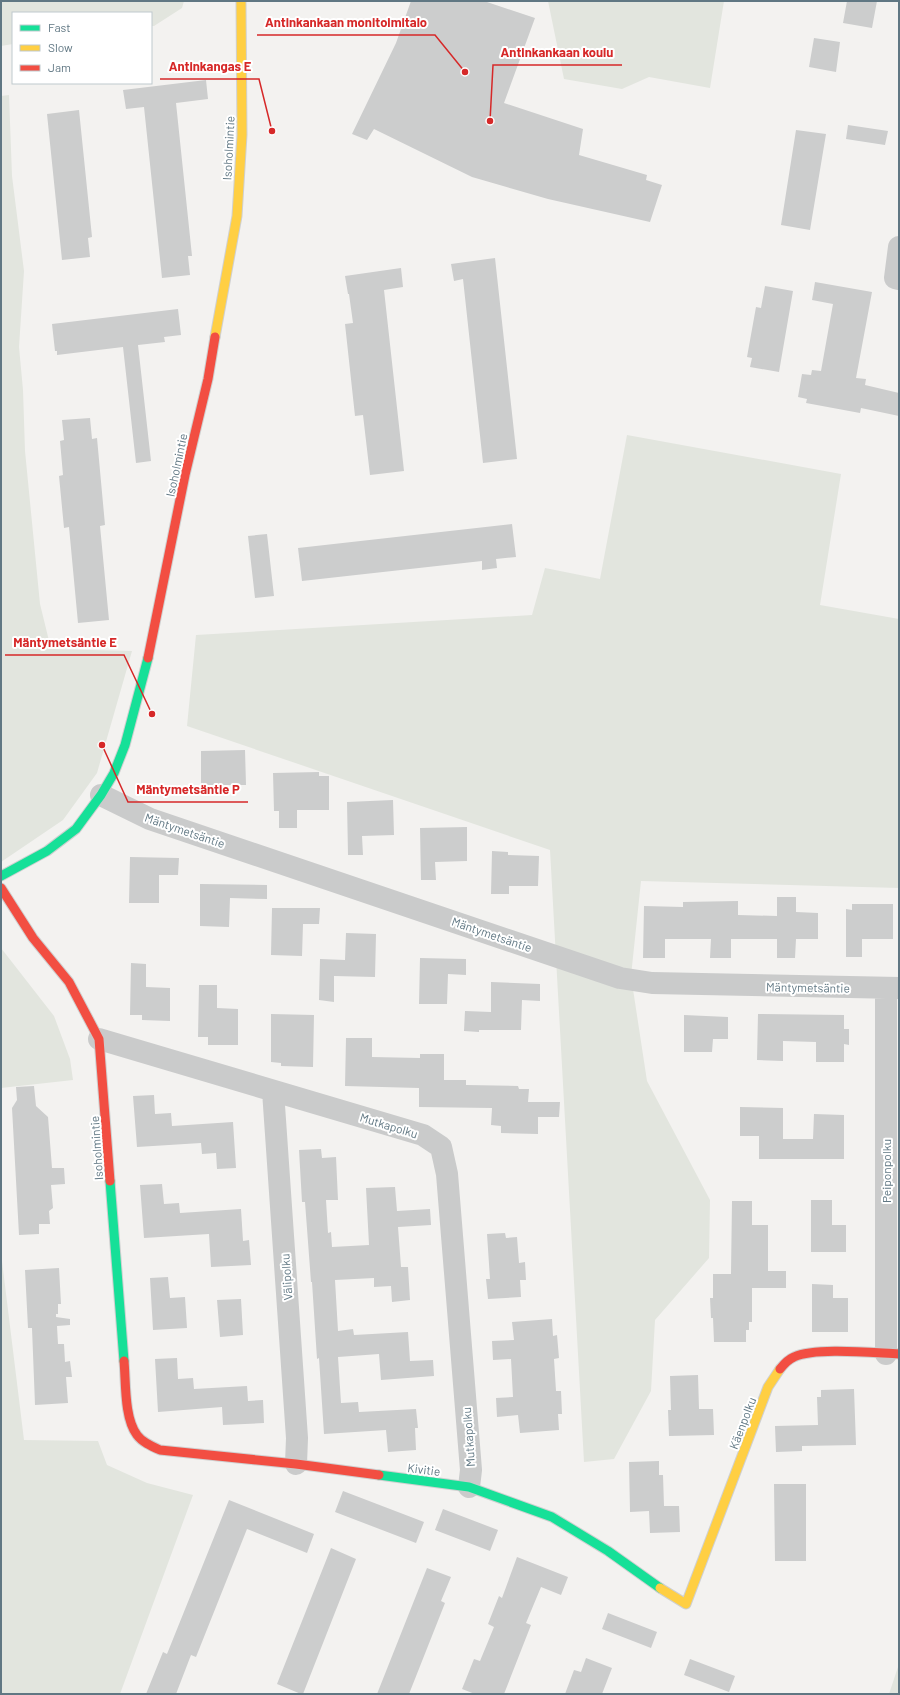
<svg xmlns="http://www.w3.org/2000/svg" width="900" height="1695" viewBox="0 0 900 1695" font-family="Barlow,sans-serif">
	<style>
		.green { fill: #e2e5de }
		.building { fill: #cccdcd }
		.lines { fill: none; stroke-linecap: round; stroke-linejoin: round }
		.fast-casing { stroke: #cfd0d0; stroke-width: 11 }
		.slow-casing { stroke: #cfd0d0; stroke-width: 11 }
		.jam-casing { stroke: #cfd0d0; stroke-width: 11 }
		.street { stroke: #cacbcb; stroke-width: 22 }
		.fast { stroke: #16e098; stroke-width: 9 }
		.slow { stroke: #ffcf43; stroke-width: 9 }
		.jam { stroke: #f24e42; stroke-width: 9 }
		.labels { text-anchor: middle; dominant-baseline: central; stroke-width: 4; stroke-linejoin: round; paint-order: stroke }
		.street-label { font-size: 12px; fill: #607783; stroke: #fff }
		.leader { fill: none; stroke: #d62828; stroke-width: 1.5 }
		.callout-dot { fill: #d62828; stroke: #fff; stroke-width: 1.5 }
		.callout-label { font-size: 13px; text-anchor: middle; font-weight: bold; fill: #d62828; stroke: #fff; stroke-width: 4; stroke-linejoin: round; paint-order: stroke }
	</style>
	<rect width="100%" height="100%" fill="#f3f2f0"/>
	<path class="green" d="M 1,1 L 184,1 L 182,8 L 154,26 L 151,26 L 151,13 L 13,13 L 13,44 L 1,46 Z
		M 548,1 L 724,1 L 710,88 L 649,77 L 622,89 L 564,79 Z
		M 9,95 L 12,176 L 24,271 L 19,347 L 23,390 L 25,451 L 40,604 L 51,649 L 132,651 L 97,773 L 63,820 L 1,862 L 1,96 Z
		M 627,435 L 841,474 L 820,605 L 899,619 L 899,888 L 641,881 L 631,976 L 647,1081 L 710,1200 L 709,1258 L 655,1320 L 651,1391 L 614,1459 L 584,1462 L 550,850 L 187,726 L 196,635 L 532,615 L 545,568 L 600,579 Z
		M 1,948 L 54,1016 L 70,1059 L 73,1080 L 1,1088 Z
		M 1,1253 L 24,1440 L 98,1441 L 107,1465 L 147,1483 L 193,1495 L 120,1694 L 1,1694 Z
		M 899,1663 L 899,1694 L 889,1694 L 898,1667 Z"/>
	<path class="building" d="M 411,1 L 484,1 L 535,18 L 504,103 L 583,129 L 579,155 L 647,175 L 646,180 L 662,185 L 650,222 L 548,199 L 472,177 L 374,129 L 367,140 L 352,134 L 396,43 Z
		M 847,1 L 877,1 L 872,28 L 843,23 Z
		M 814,38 L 840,42 L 836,72 L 809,67 Z
		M 206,80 L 208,99 L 176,103 L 192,256 L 188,256 L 190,275 L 162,278 L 144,107 L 126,109 L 123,90 Z
		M 79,110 L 92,237 L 88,238 L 90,257 L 62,260 L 47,114 Z
		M 848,125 L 888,131 L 885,145 L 846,139 Z
		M 796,130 L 826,134 L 810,230 L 781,225 Z
		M 495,258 L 517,459 L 483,463 L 463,279 L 454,281 L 451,264 Z
		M 401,268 L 403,287 L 384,290 L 404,471 L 370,475 L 363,415 L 355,416 L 345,324 L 353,323 L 349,294 L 348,294 L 345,276 Z
		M 815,282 L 872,292 L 856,378 L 866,379 L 865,385 L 899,393 L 899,416 L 861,408 L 860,413 L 806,403 L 807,399 L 798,397 L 802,374 L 811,375 L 812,370 L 821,371 L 833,304 L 812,300 Z
		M 765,286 L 793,291 L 779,372 L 750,367 L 752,358 L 747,357 L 756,307 L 761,308 Z
		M 178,309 L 181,335 L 164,337 L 165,342 L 138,345 L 151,461 L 136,463 L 123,347 L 57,355 L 57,351 L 55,351 L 52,324 Z
		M 90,418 L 92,439 L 97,438 L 105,525 L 100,526 L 109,620 L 78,623 L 69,527 L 64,528 L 59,476 L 63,475 L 60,441 L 64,440 L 62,420 Z
		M 512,524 L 516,557 L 496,559 L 497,568 L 482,570 L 482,561 L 302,581 L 298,548 Z
		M 267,534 L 274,596 L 255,598 L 248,536 Z
		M 245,750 L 246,785 L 201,785 L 201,751 Z
		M 319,772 L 319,776 L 329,776 L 329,810 L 297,810 L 297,828 L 279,828 L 279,811 L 274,811 L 273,773 Z
		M 393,800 L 394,835 L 362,836 L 363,855 L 348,855 L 347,802 Z
		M 467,827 L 467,861 L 435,862 L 436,880 L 421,880 L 420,828 Z
		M 492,851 L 508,852 L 508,855 L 539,856 L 538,886 L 509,886 L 509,894 L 491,894 Z
		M 130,857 L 179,858 L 178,875 L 159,875 L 159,903 L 129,903 Z
		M 200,884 L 267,885 L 267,899 L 230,898 L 229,927 L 200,926 Z
		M 777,897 L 796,897 L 796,912 L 818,913 L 818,939 L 796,939 L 795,958 L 777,958 L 777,939 L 731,939 L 731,958 L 710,958 L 711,939 L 665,939 L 665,958 L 643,958 L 644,906 L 683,907 L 683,902 L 738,901 L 738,915 L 777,916 Z
		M 852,904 L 893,904 L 893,939 L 862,939 L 862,957 L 846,957 L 846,909 L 852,910 Z
		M 272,908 L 320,908 L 319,924 L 303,924 L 302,956 L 271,955 Z
		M 346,933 L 376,934 L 375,977 L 334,976 L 334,1002 L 319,1000 L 320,959 L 345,960 Z
		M 420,958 L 466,959 L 466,975 L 448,974 L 447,1004 L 419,1004 Z
		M 131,963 L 146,964 L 146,987 L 170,988 L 170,1021 L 142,1020 L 142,1015 L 130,1015 Z
		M 491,982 L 540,984 L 540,1001 L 522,1000 L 521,1030 L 479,1030 L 479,1032 L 464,1031 L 465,1011 L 491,1012 Z
		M 199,985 L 217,985 L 217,1008 L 238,1009 L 238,1045 L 208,1045 L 208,1037 L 198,1037 Z
		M 271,1014 L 314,1015 L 313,1067 L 281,1066 L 281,1063 L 271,1062 Z
		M 758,1014 L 844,1015 L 844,1029 L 849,1029 L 849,1045 L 844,1044 L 844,1062 L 816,1062 L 816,1042 L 783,1041 L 783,1061 L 757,1060 Z
		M 684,1015 L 728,1017 L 728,1039 L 713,1039 L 712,1052 L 684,1052 Z
		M 346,1038 L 372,1038 L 372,1057 L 420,1058 L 420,1054 L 444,1054 L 444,1080 L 466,1080 L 466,1085 L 518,1086 L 519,1089 L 529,1089 L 528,1102 L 560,1102 L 559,1117 L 538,1117 L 538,1134 L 501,1133 L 501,1126 L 491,1125 L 492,1108 L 419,1107 L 419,1088 L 345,1086 Z
		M 34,1086 L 36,1106 L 48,1117 L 52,1168 L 64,1168 L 65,1184 L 51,1185 L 53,1208 L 49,1211 L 50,1224 L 39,1224 L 39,1234 L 19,1235 L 12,1108 L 17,1100 L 16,1087 Z
		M 154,1095 L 155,1114 L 171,1113 L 172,1126 L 233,1122 L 236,1168 L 217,1169 L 216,1153 L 202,1154 L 201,1143 L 137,1147 L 133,1096 Z
		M 740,1107 L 783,1108 L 783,1139 L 813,1139 L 814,1114 L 844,1115 L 844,1159 L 759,1159 L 759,1136 L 740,1136 Z
		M 321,1149 L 322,1158 L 336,1157 L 338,1200 L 326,1200 L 328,1233 L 331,1232 L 332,1247 L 369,1245 L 366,1188 L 395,1187 L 397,1211 L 430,1209 L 431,1225 L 398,1227 L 401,1267 L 408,1267 L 410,1300 L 392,1302 L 391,1286 L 374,1287 L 374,1278 L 335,1280 L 338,1331 L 353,1329 L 354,1335 L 408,1332 L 410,1361 L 433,1360 L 434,1376 L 381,1380 L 379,1354 L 338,1357 L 341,1403 L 358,1402 L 359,1412 L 416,1409 L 418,1428 L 415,1428 L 416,1450 L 388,1452 L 386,1430 L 324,1434 L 319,1358 L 317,1359 L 312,1282 L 311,1282 L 305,1202 L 302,1202 L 299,1150 Z
		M 162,1184 L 164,1204 L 179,1203 L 180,1213 L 241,1209 L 243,1241 L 249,1240 L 251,1265 L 211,1267 L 209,1234 L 144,1238 L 140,1185 Z
		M 811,1200 L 832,1200 L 832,1225 L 846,1225 L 846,1252 L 811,1252 Z
		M 732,1201 L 752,1201 L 752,1225 L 768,1225 L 768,1271 L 786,1271 L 786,1288 L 752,1288 L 752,1322 L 749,1322 L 749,1330 L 746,1330 L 746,1342 L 714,1342 L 713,1318 L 711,1318 L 710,1298 L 713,1298 L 713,1274 L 731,1274 Z
		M 505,1233 L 506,1238 L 517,1237 L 519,1263 L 525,1262 L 526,1280 L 520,1280 L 521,1297 L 488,1299 L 486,1279 L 490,1279 L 487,1234 Z
		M 59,1268 L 61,1304 L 58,1304 L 58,1314 L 56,1314 L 56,1317 L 70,1319 L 70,1325 L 57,1326 L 58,1344 L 64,1344 L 65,1362 L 70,1361 L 72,1377 L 66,1377 L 68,1403 L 35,1405 L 32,1328 L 28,1328 L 25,1270 Z
		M 168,1277 L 170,1298 L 185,1297 L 187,1328 L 153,1330 L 150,1278 Z
		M 812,1284 L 833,1285 L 833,1298 L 848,1298 L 848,1332 L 812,1332 Z
		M 241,1299 L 243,1335 L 220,1337 L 217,1300 Z
		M 552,1319 L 553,1336 L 557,1335 L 559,1358 L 554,1359 L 556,1391 L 561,1391 L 562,1414 L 558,1414 L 559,1430 L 520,1433 L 518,1415 L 497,1417 L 496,1398 L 513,1397 L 511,1359 L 493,1360 L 492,1341 L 514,1340 L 512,1322 Z
		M 177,1358 L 178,1379 L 193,1378 L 194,1389 L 247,1386 L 248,1401 L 263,1400 L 264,1423 L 223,1425 L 222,1407 L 158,1412 L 155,1359 Z
		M 698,1375 L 699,1409 L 713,1409 L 714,1435 L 669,1436 L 668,1410 L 671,1410 L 670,1376 Z
		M 854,1389 L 856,1445 L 802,1446 L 802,1451 L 776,1452 L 775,1426 L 818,1425 L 817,1397 L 821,1397 L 821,1390 Z
		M 659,1461 L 659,1475 L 663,1475 L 664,1506 L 679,1506 L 680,1532 L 650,1533 L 649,1511 L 630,1512 L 629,1462 Z
		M 774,1484 L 806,1484 L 806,1561 L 775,1561 Z
		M 343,1491 L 424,1522 L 416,1543 L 335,1512 Z
		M 229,1500 L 314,1534 L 307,1553 L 247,1529 L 196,1657 L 191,1655 L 176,1694 L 146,1694 L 163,1652 L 167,1654 Z
		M 443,1509 L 498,1530 L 490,1551 L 435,1530 Z
		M 331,1548 L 356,1559 L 303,1694 L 301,1694 L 277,1684 Z
		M 517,1557 L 568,1577 L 561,1595 L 541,1587 L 526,1623 L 531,1625 L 504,1694 L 475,1694 L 462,1689 L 474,1659 L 480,1661 L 494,1627 L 488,1624 L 499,1596 L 502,1598 Z
		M 427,1568 L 451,1577 L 441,1601 L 445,1603 L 409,1694 L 377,1694 Z
		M 608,1613 L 657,1632 L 651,1648 L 602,1629 Z
		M 586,1658 L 612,1668 L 602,1694 L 565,1694 L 574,1670 L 581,1672 Z
		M 690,1659 L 735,1676 L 729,1692 L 684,1675 Z"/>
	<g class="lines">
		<g class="fast-casing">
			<path id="fast" d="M 1,876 L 47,851 L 76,829 L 101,795 L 114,773 L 125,745 L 148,658
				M 110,1181 L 124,1361
				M 379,1475 L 469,1487 L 552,1517 L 608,1551 L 660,1588"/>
		</g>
		<g class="slow-casing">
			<path id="slow" d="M 215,337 L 237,216 L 242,135 L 241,1
				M 660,1588 L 686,1604 L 768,1387 L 780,1369"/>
		</g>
		<g class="jam-casing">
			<path id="jam" d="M 148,658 L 185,475 L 208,379 L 215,337
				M 1,888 L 33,938 L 69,982 L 99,1039 L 110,1181
				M 124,1361 C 126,1382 124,1418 137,1435 C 142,1442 151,1446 160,1450 L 296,1464 L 379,1475
				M 780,1369 C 784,1364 789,1359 794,1357 C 816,1347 874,1353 899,1354"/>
		</g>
		<path class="street" d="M 899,247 L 895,278 L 899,279
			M 101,795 L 150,819 L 620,978 L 652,983 L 899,988
			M 99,1039 L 423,1135 L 441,1147 L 447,1174 L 471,1470 L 469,1487
			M 273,1091 L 297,1438 L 296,1464
			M 886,1354 L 886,988"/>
		<use href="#fast" class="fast"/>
		<use href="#slow" class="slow"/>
		<use href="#jam" class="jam"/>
	</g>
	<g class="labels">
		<g class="street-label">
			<text transform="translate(228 148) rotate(-87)">Isoholmintie</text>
			<text transform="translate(176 465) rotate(-78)">Isoholmintie</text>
			<text transform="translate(185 830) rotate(19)">Mäntymetsäntie</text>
			<text transform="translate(492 934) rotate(19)">Mäntymetsäntie</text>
			<text transform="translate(808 987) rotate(1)">Mäntymetsäntie</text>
			<text transform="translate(389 1125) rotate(17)">Mutkapolku</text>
			<text transform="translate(96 1148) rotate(-94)">Isoholmintie</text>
			<text transform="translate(886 1171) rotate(-90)">Peiponpolku</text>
			<text transform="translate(286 1277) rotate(-94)">Välipolku</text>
			<text transform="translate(742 1423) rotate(-69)">Käenpolku</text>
			<text transform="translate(468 1437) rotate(-94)">Mutkapolku</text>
			<text transform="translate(424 1469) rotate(7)">Kivitie</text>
		</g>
	</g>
	<path class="leader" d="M465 72L435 35H257M490 121L493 65H622M272 131L259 79H160M152 714L124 655H5M102 745L128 802H248"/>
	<g class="callout-dot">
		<circle cx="465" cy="72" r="4"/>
		<circle cx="490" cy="121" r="4"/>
		<circle cx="272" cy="131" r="4"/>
		<circle cx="152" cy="714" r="4"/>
		<circle cx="102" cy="745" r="4"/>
	</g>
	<g class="callout-label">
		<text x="346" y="27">Antinkankaan monitoimitalo</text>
		<text x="557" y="57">Antinkankaan koulu</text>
		<text x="210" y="71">Antinkangas E</text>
		<text x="65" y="647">Mäntymetsäntie E</text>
		<text x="188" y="794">Mäntymetsäntie P</text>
	</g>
	<rect width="900" height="1695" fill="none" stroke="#607783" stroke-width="4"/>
	<rect x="12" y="12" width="140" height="72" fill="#ffffff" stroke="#bfc9cd"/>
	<rect x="20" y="25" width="20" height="6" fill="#16e098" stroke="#bfc9cd"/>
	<text x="48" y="32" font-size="12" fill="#607783">Fast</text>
	<rect x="20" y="45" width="20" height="6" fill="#ffcf43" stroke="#bfc9cd"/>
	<text x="48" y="52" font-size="12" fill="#607783">Slow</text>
	<rect x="20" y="65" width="20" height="6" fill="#f24e42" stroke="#bfc9cd"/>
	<text x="48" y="72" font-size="12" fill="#607783">Jam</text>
</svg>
